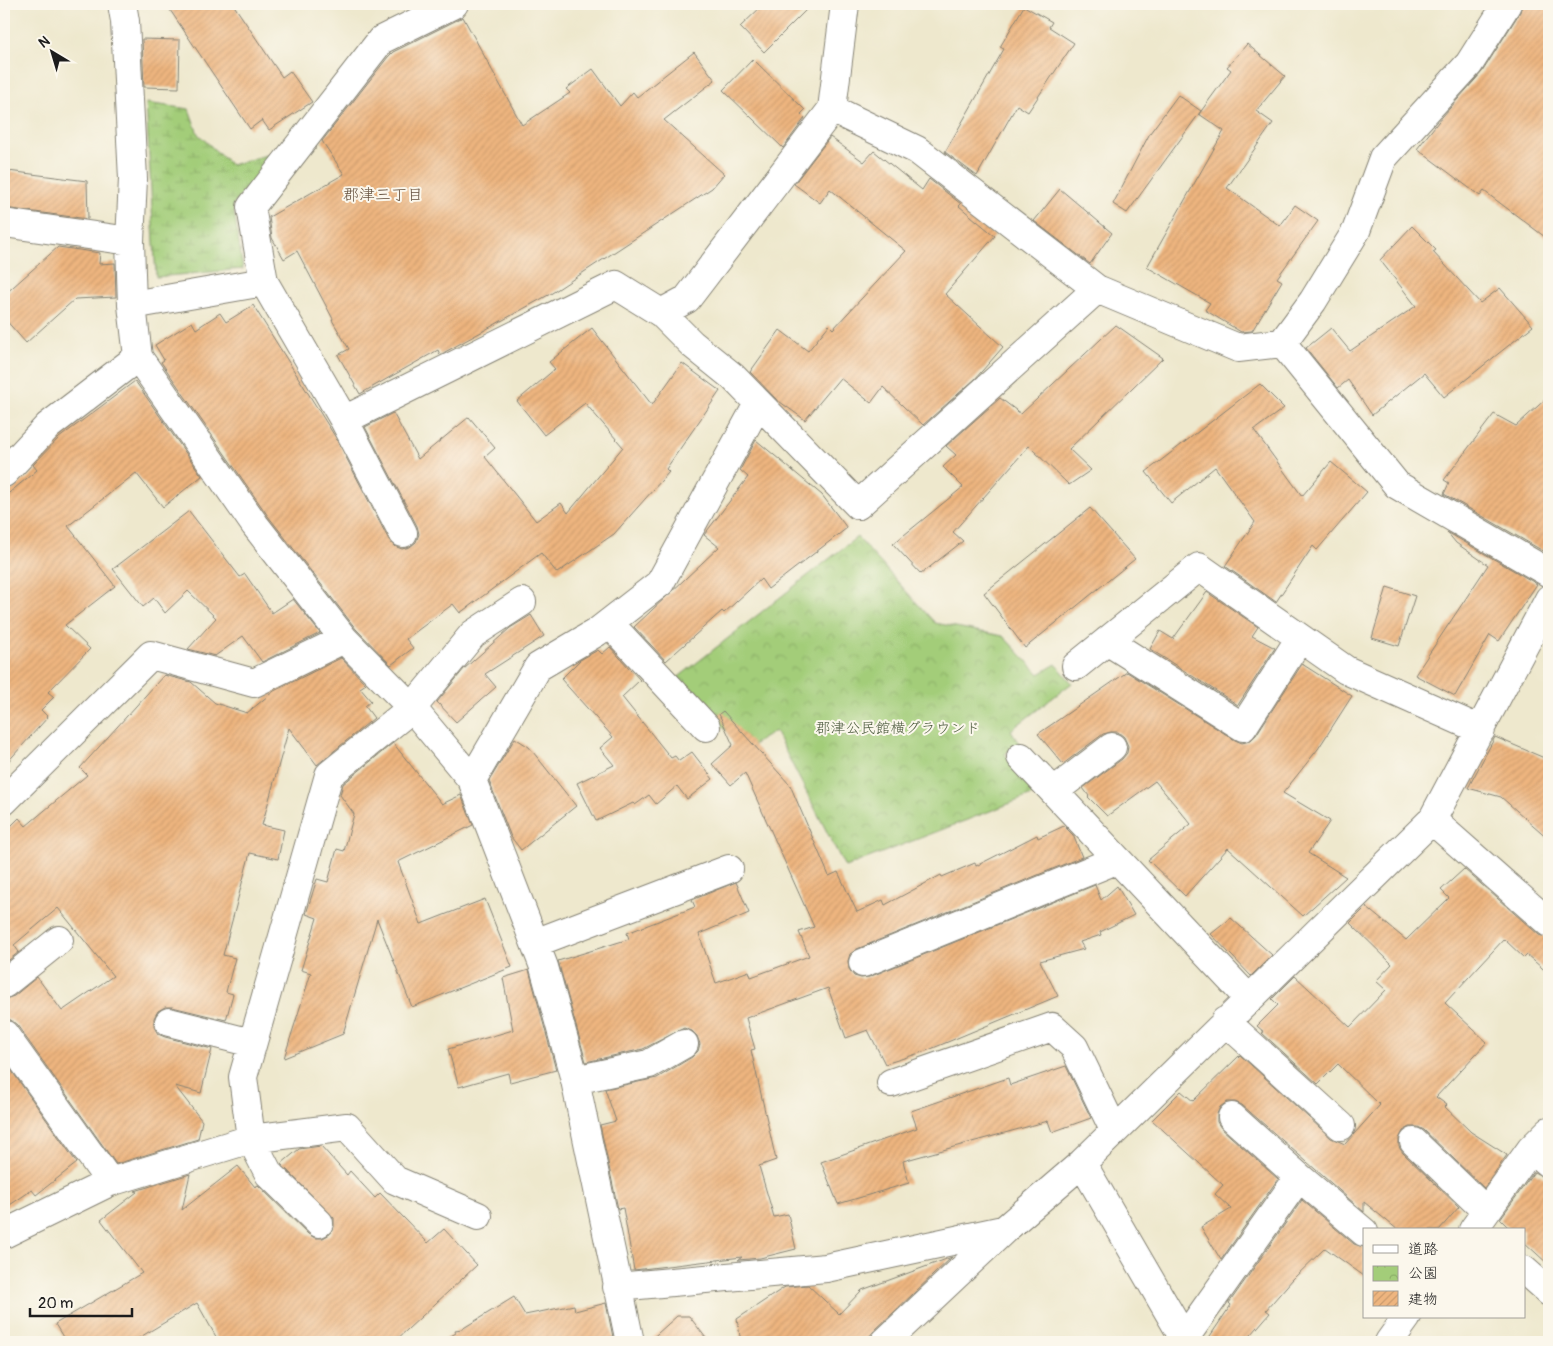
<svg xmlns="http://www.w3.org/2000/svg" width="1553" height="1346" viewBox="0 0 1553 1346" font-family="Pangolin,'Klee One',sans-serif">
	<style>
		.wetland { fill: url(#wetland-marsh); stroke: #60744a }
		.park { fill: url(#park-crowns); stroke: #60744a }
		.building { fill: url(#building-hatch) }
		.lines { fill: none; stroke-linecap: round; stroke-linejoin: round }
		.minor-casing { stroke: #858274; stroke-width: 30 }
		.minor { stroke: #fff; stroke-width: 28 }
		.labels { text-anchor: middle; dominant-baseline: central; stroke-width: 4; stroke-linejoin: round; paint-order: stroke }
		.park-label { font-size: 15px; fill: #4b5a3d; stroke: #fbf7ec }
		.neighbourhood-label { font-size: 16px; fill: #66523f; stroke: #fbf7ec }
	</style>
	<defs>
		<pattern id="wetland-marsh" width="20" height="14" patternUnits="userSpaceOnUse" patternTransform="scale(1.25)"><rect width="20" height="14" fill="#a3cd79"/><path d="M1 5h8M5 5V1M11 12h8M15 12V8" fill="none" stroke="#8caf68"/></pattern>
		<pattern id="park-crowns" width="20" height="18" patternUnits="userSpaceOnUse" patternTransform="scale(1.25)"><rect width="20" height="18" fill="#a3cd79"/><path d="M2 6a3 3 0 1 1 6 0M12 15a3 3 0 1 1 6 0" fill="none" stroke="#8caf68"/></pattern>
		<pattern id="building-hatch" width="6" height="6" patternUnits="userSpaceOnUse" patternTransform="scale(1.25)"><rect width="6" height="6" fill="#eeb57f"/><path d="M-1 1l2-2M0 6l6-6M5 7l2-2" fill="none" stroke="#cc9b6d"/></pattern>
	</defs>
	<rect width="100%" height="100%" fill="#fbf7ec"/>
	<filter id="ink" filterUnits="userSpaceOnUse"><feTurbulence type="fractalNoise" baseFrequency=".02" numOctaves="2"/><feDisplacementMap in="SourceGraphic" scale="10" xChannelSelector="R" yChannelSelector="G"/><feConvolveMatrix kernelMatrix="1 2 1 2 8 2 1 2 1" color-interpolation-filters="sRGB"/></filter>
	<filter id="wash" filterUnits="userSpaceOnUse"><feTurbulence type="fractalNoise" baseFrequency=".0096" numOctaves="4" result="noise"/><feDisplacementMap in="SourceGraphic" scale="20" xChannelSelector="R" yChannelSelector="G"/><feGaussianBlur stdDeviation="1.12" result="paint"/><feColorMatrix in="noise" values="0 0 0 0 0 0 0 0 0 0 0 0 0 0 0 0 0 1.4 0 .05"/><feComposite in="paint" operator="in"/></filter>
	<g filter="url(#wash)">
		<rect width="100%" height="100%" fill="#eee8cd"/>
		<path class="wetland" d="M 146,103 L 189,109 L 198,134 L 231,165 L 281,151 L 233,205 L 243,269 L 156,277 Z"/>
		<path class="park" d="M 857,537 L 935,623 L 1003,636 L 1039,674 L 1056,664 L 1072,683 L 1011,730 L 1019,743 L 1005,754 L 1037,793 L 845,867 L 775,731 L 745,750 L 676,679 Z"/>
		<g id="blocks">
			<path class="building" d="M 166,4 L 233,4 L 282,77 L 290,71 L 312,102 L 269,130 L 262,120 L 250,129 Z
				M 764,4 L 812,4 L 764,52 L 740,27 Z
				M 1522,4 L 1549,4 L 1549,240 L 1484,191 L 1480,196 L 1417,149 L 1442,117 L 1482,72 L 1520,12 Z
				M 1024,6 L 1052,22 L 1049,27 L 1074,43 L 1028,112 L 1017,105 L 977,176 L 945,152 L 1004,49 L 1000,47 Z
				M 463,17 L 522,125 L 570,93 L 566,89 L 593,69 L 620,106 L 633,92 L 637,97 L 694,52 L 715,80 L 664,120 L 724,174 L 712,188 L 552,293 L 445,352 L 440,355 L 438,350 L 360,394 L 338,355 L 349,349 L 332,320 L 333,319 L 297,251 L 284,259 L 272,238 L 269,217 L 344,174 L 322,141 L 388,57 L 393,52 Z
				M 142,39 L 180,40 L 179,88 L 144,87 Z
				M 1247,44 L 1285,76 L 1256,111 L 1273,123 L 1227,188 L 1280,226 L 1295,205 L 1318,221 L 1277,278 L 1282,281 L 1252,331 L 1241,332 L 1205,310 L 1210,303 L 1147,267 L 1224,131 L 1199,114 L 1231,70 L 1227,67 Z
				M 753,59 L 805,110 L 801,114 L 805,118 L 783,148 L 723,90 Z
				M 1178,95 L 1201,111 L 1127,213 L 1113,204 L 1150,133 Z
				M 830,137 L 864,162 L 874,151 L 922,190 L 929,179 L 961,204 L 959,206 L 995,236 L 945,294 L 1003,347 L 975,379 L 923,425 L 883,387 L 871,403 L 840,378 L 805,420 L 776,399 L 750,372 L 780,330 L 808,351 L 829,325 L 833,329 L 906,251 L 830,189 L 820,203 L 794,184 Z
				M 8,171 L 87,181 L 88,219 L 4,208 Z
				M 1060,189 L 1112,233 L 1090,264 L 1034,221 Z
				M 1412,226 L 1436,250 L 1433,252 L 1480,303 L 1500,288 L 1533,326 L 1444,397 L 1424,373 L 1372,415 L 1348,380 L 1338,388 L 1306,348 L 1331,328 L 1350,351 L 1416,306 L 1380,260 Z
				M 58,247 L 100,253 L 99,264 L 115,263 L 116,297 L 75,299 L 26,343 L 4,318 L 4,295 Z
				M 253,305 L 336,438 L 389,540 L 394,546 L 402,549 L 410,547 L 416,542 L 419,534 L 417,526 L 365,427 L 393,413 L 418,459 L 469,417 L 495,448 L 485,457 L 536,521 L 561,503 L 568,513 L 623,447 L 585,403 L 544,435 L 517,401 L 555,369 L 549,362 L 592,328 L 652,405 L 682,363 L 720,391 L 666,469 L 669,472 L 614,534 L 557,573 L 541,553 L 460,613 L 453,604 L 406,639 L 413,648 L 391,665 L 356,629 L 268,516 L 161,362 L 164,360 L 155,345 L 192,322 L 196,329 L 220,313 L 226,322 Z
				M 1116,325 L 1163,358 L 1069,449 L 1091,470 L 1069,485 L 1029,446 L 953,532 L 963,541 L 921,574 L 893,544 L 963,487 L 943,467 L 956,455 L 946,446 L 1000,398 L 1021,414 Z
				M 135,381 L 202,476 L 163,507 L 136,473 L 68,526 L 115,586 L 65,625 L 90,649 L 48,692 L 54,697 L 41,710 L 48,717 L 4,766 L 4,497 L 37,470 L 33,465 L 59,438 Z
				M 1260,384 L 1284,408 L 1254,430 L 1302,496 L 1331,462 L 1367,492 L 1317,550 L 1313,546 L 1276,602 L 1225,566 L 1255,522 L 1215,467 L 1171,503 L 1146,472 Z
				M 1549,396 L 1549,543 L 1543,551 L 1444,494 L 1449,483 L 1444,480 L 1494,414 L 1516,426 Z
				M 756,440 L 822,495 L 847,528 L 768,589 L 761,579 L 724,613 L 722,611 L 666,661 L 634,627 L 719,547 L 704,535 L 748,477 L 740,470 Z
				M 1090,508 L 1135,559 L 1025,648 L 984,593 Z
				M 189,511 L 240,577 L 245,574 L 272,613 L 293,599 L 320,633 L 262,662 L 243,636 L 215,656 L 188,649 L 216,618 L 188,591 L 165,613 L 154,598 L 143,607 L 113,569 Z
				M 1447,532 L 1537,584 L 1499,641 L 1490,635 L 1455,696 L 1415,675 L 1488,565 L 1456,543 Z
				M 1387,587 L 1415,596 L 1399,646 L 1372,638 Z
				M 1207,592 L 1258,627 L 1252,636 L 1275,648 L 1238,705 L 1150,649 L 1160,631 L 1173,639 Z
				M 531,615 L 544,636 L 485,674 L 496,687 L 456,722 L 437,702 L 464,669 L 510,628 Z
				M 610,647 L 640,680 L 622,697 L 671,758 L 675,756 L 679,761 L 692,752 L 713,779 L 687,799 L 677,786 L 656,804 L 649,795 L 635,805 L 633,803 L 596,821 L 577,783 L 614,765 L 600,748 L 613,737 L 561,679 L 580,660 L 598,650 L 602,654 Z
				M 341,658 L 366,684 L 360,688 L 371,701 L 365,706 L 374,718 L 317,765 L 289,728 L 262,825 L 284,830 L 278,859 L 250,853 L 223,955 L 235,958 L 226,992 L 233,994 L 226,1020 L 172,1007 L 165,1007 L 158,1011 L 154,1018 L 154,1027 L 158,1034 L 165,1037 L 212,1049 L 201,1093 L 175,1086 L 202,1121 L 198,1139 L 116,1164 L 17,1025 L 11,1020 L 4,1019 L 4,999 L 14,996 L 37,977 L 62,1011 L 113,976 L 58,908 L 14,945 L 19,952 L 4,964 L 4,833 L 19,818 L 26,826 L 87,775 L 80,768 L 164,675 L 191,682 L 215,703 L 247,713 L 274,691 Z
				M 1302,664 L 1352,696 L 1318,749 L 1283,793 L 1330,821 L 1308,853 L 1346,877 L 1303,916 L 1228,848 L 1185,896 L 1148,860 L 1191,824 L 1155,781 L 1107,816 L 1088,797 L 1089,796 L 1083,788 L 1122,759 L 1127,753 L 1128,746 L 1124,737 L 1118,732 L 1111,732 L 1103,734 L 1063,764 L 1038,734 L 1127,672 L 1235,740 L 1242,743 L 1250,741 L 1256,735 Z
				M 723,711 L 790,785 L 829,876 L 838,872 L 857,912 L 883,900 L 885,905 L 941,875 L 942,877 L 975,863 L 976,866 L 1037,835 L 1038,838 L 1064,826 L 1073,835 L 1082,857 L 857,949 L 850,954 L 848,961 L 849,969 L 854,976 L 861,978 L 869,977 L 1095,885 L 1101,900 L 1117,886 L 1134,915 L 1100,932 L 1101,935 L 1080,942 L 1084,949 L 1040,961 L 1058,996 L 926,1051 L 885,1064 L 868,1030 L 846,1038 L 828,988 L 746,1018 L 755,1049 L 751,1050 L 776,1160 L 759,1166 L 774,1217 L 788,1214 L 796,1249 L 760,1258 L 738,1260 L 742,1257 L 634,1270 L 623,1208 L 618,1209 L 600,1125 L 616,1121 L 605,1089 L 657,1078 L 692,1057 L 698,1051 L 700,1044 L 697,1036 L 692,1031 L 684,1028 L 643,1049 L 586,1062 L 558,961 L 629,939 L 627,933 L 695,907 L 692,900 L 736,882 L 749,913 L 699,934 L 716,983 L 749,971 L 751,977 L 809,956 L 799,932 L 814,927 L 745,773 L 731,785 L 712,764 L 733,745 L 719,714 Z
				M 1495,737 L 1549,760 L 1549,839 L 1501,797 L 1468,788 Z
				M 515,738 L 529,747 L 576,806 L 521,850 L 511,837 L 489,781 Z
				M 393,743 L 442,804 L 461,795 L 473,825 L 398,862 L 421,924 L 485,899 L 512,967 L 412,1007 L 377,919 L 343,1034 L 284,1058 L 311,973 L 301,970 L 317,918 L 306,914 L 317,879 L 328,882 L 337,849 L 344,851 L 354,814 L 340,795 L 343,784 Z
				M 1464,869 L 1539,935 L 1549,938 L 1549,974 L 1527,955 L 1524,958 L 1504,939 L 1445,1003 L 1487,1042 L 1436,1097 L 1447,1105 L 1445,1107 L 1471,1132 L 1507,1155 L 1484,1188 L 1424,1130 L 1418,1127 L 1410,1127 L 1403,1131 L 1399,1139 L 1399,1147 L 1403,1153 L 1459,1207 L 1439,1230 L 1398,1230 L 1364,1202 L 1364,1212 L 1242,1105 L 1235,1102 L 1227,1102 L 1220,1107 L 1217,1114 L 1217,1122 L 1221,1128 L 1278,1179 L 1221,1260 L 1201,1227 L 1231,1209 L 1215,1194 L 1223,1185 L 1152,1120 L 1181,1091 L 1193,1101 L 1240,1055 L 1331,1138 L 1345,1144 L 1380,1105 L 1338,1064 L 1318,1084 L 1262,1033 L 1264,1032 L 1257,1026 L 1278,1005 L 1272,999 L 1295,976 L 1350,1027 L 1386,990 L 1376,981 L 1392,964 L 1350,923 L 1366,907 L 1406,940 L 1449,898 L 1441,890 Z
				M 1231,918 L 1272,955 L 1251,976 L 1211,934 Z
				M 529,970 L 556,1070 L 510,1082 L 508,1073 L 459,1087 L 448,1049 L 513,1030 L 503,978 Z
				M 4,1060 L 77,1163 L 36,1195 L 32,1190 L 4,1209 Z
				M 1066,1066 L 1091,1118 L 1052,1132 L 1048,1121 L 903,1161 L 909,1183 L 838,1204 L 821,1162 L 917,1128 L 911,1111 L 1008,1078 L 1010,1085 Z
				M 321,1146 L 347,1175 L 350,1171 L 375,1198 L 380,1193 L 428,1243 L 444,1229 L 477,1265 L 394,1342 L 219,1342 L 197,1303 L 132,1342 L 66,1342 L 55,1324 L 142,1273 L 101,1220 L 137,1192 L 135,1191 L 190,1174 L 182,1210 L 238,1166 L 255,1187 L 258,1185 L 308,1234 L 315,1238 L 323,1238 L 330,1234 L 334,1227 L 334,1218 L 281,1164 L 299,1149 Z
				M 1534,1172 L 1549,1180 L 1549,1265 L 1524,1242 L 1524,1230 L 1511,1230 L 1500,1219 Z
				M 1302,1200 L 1354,1244 L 1364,1247 L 1364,1276 L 1325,1248 L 1293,1279 L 1266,1310 L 1270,1313 L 1245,1342 L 1206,1342 L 1231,1305 L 1229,1303 Z
				M 952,1257 L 874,1331 L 867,1339 L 870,1342 L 741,1342 L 737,1319 L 785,1287 L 808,1285 L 839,1314 L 862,1290 Z
				M 514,1297 L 525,1315 L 574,1305 L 575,1311 L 606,1303 L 614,1342 L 440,1342 L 456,1333 L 455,1330 L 462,1329 Z
				M 677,1316 L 689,1316 L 709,1342 L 648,1342 Z"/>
		</g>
	</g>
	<g filter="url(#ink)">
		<use href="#blocks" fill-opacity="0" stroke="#858274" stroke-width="1"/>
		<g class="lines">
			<g class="minor-casing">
				<path id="minor" d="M 122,4 L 125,21 L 133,179 L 130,241 L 132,305 L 138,357 L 255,525 L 344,639 L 412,708 L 472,780 L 544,967 L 575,1080 L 630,1342
					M 845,4 L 832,109 L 917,150 L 1097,289 L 1238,348 L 1282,343 L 1397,485 L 1549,573
					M 4,223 L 130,241
					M 264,282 L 344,420 L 616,285 L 661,313 L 687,299 L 832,109
					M 132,305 L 264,282 L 251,207 L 381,40 L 454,4
					M 661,313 L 692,344 L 733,377 L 858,505 L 1097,289
					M 1282,343 L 1313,301 L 1356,231 L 1383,158 L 1469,64 L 1507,4
					M 344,420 L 403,533
					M 4,473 L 48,426 L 138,357
					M 609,623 L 706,727
					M 1107,641 L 1243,727 L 1300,638
					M 1076,666 L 1199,567 L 1346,670 L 1481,730
					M 1021,757 L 1248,998
					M 472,780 L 538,667 L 597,632 L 660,583 L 758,404
					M 1054,791 L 1112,747
					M 4,801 L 151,655 L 254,683 L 344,639
					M 1432,820 L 1549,923
					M 535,943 L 729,869
					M 863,963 L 1116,860
					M 4,984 L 59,940
					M 1225,1021 L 1341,1126
					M 169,1022 L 252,1043
					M 4,1034 L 110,1182
					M 575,1080 L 649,1064 L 684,1044
					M 891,1083 L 1052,1027 L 1074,1047 L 1114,1130
					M 1232,1117 L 1299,1177
					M 1414,1142 L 1486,1211
					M 1531,1149 L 1549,1164
					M 1082,1163 L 1186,1342
					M 319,1223 L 269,1174 L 251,1139 L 243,1077 L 329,775 L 412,708 L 473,634 L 522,602
					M 1473,1230 L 1531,1149 L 1549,1131
					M 4,1234 L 110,1182 L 251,1139 L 347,1127 L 395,1180 L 478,1216
					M 1524,1270 L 1549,1292
					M 617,1287 L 826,1268 L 1003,1230
					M 1184,1339 L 1299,1177 L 1364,1232
					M 885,1342 L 1004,1230 L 1082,1163 L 1432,820 L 1549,599
					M 1389,1342 L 1407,1317"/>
			</g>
			<use href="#minor" class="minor"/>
		</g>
	</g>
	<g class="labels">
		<g class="park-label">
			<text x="898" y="728">郡津公民館横グラウンド</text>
		</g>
		<g class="neighbourhood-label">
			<text x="383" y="195">郡津三丁目</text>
		</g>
	</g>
	<rect width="1553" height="1346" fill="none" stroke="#fbf7ec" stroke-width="20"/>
	<rect x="1363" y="1228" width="162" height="90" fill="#fbf7ec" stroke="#a29f99"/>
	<rect x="1373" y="1245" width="25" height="8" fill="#ffffff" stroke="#a29f99"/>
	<text x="1408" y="1254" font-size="15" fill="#1c1c1c">道路</text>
	<rect x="1373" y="1266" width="25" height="15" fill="url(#park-crowns)" stroke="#a29f99"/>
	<text x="1408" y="1278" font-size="15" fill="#1c1c1c">公園</text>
	<rect x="1373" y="1291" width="25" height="15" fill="url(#building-hatch)" stroke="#a29f99"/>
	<text x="1408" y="1304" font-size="15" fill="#1c1c1c">建物</text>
	<g transform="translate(52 52) rotate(322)" stroke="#fbf7ec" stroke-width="4" paint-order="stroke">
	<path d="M0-4L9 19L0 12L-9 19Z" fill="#1c1c1c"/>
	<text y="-8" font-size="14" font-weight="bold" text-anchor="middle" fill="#1c1c1c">N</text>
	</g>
	<path d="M30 1308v8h102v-8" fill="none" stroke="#1c1c1c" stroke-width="2.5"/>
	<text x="38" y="1308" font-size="15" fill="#1c1c1c" stroke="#fbf7ec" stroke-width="4" paint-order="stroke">20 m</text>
</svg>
